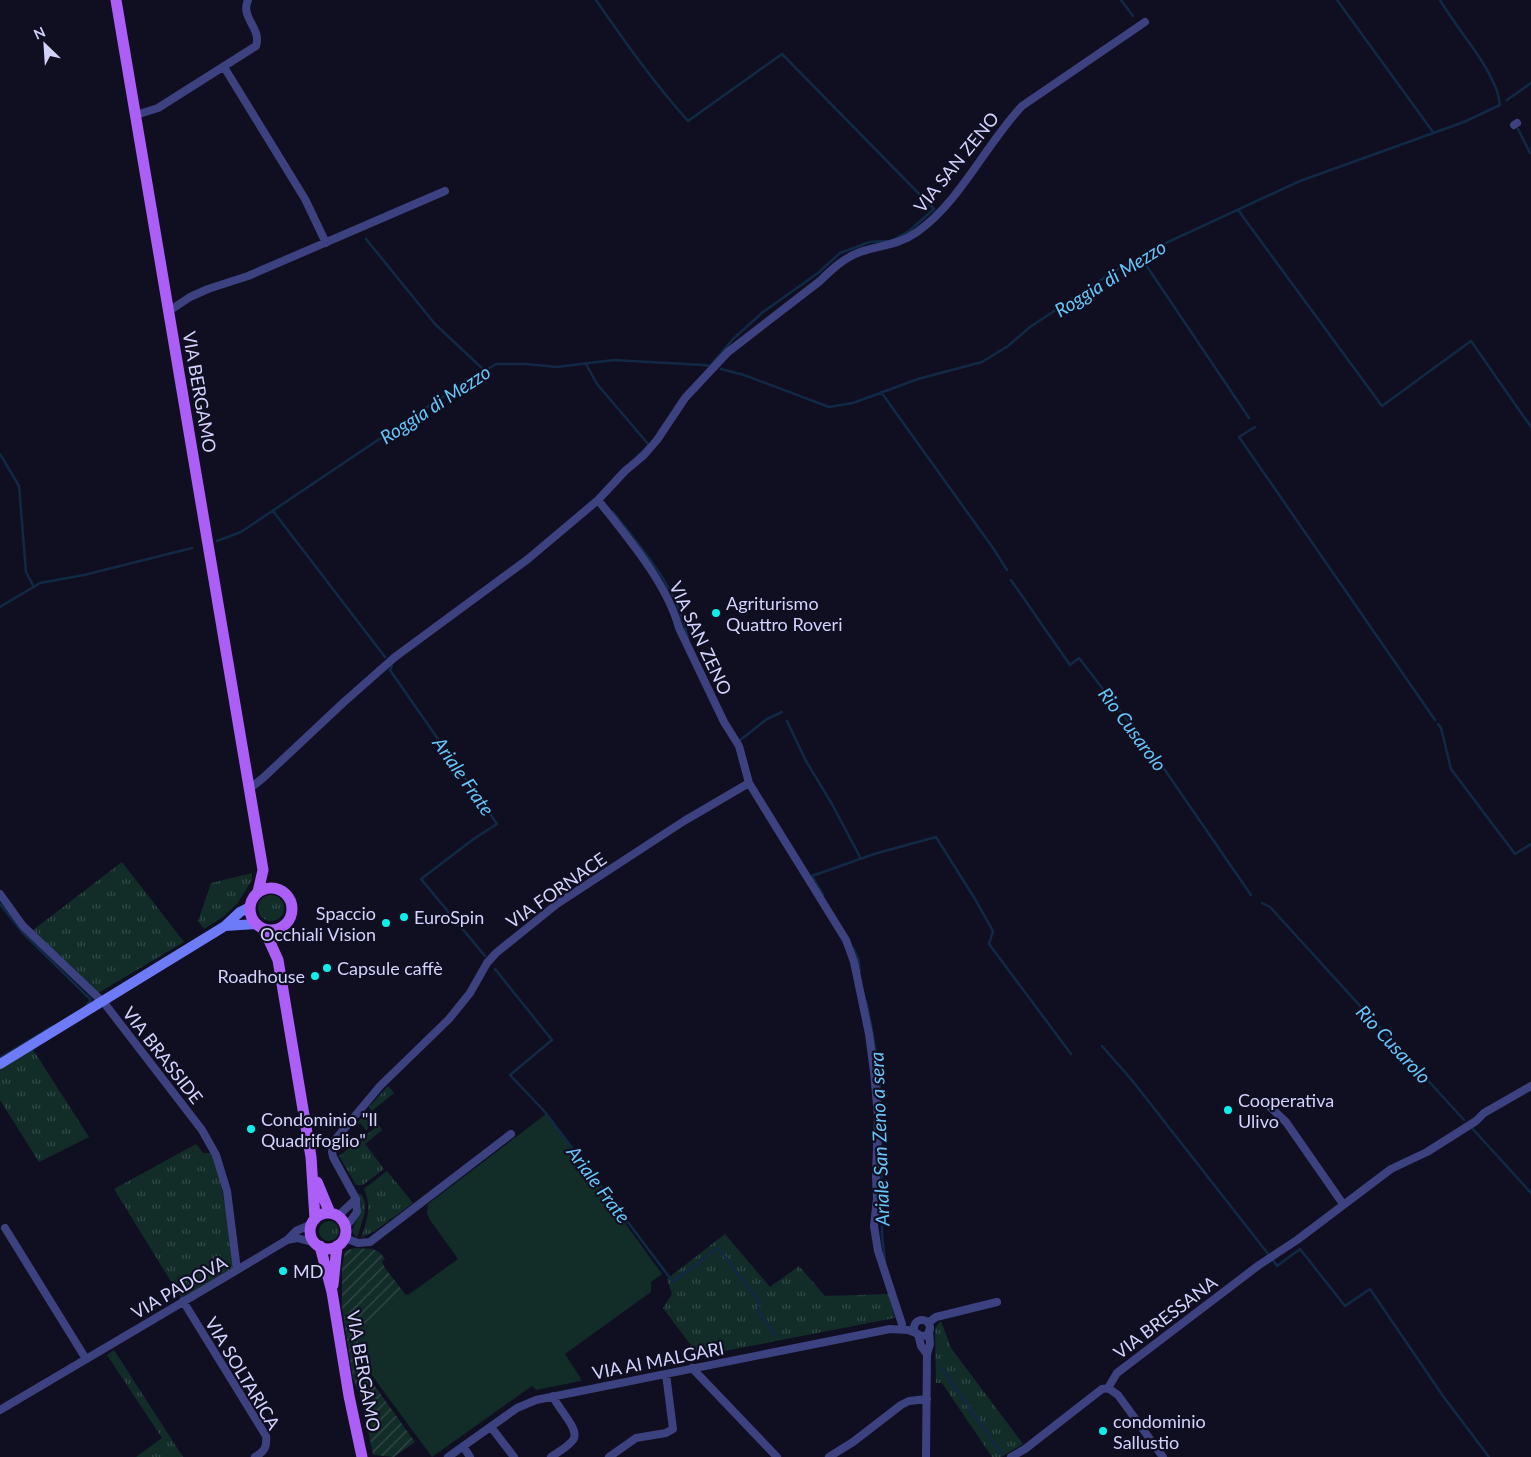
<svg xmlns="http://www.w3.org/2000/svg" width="1531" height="1457" viewBox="0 0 1531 1457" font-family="Lato,sans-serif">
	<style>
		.grass { fill: url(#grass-tufts) }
		.garden { fill: url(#garden-furrows) }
		.pitch { fill: #122c28 }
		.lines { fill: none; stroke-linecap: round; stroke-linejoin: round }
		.stream { stroke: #102a45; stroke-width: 2.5 }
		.street { stroke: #3c427f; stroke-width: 8 }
		.secondary { stroke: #6e7bf8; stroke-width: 10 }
		.primary { stroke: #ac5ff7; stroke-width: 11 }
		.poi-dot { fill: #0cefeb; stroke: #100f22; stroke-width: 2 }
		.labels { text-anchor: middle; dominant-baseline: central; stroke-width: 4.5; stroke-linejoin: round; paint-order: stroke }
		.street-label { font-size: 18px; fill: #d2d2fd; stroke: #100f22 }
		.poi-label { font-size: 18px; fill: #d2d2fd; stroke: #100f22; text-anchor: start }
		.water-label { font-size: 19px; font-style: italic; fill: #65c5f8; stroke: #100f22 }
	</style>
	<defs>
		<pattern id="grass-tufts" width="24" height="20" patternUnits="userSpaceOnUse" patternTransform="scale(1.25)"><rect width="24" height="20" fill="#122c28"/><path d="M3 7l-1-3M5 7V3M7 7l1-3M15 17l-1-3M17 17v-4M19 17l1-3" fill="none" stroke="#344a48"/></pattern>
		<pattern id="garden-furrows" width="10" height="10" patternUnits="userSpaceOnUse" patternTransform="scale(1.25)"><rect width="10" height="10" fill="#122c28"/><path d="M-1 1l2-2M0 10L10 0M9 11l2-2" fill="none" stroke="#344a48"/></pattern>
	</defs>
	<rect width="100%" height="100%" fill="#100f22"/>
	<path class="grass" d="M 122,862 L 184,942 L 98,993 L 62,960 L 33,930 Z
		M 252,873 L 252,880 L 237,904 L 223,917 L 204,929 L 198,921 L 211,883 Z
		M258 908a13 13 0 1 1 26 0a13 13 0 1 1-26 0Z
		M 32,1048 L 89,1137 L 39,1162 L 0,1100 L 0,1067 Z
		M 388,1086 L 394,1093 L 372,1111 L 369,1107 Z
		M 368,1110 L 376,1121 L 366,1130 L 360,1123 L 355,1127 L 355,1125 Z
		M 379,1125 L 382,1130 L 365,1144 L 384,1169 L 363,1185 L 356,1185 L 339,1156 Z
		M 347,1134 L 353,1139 L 337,1151 L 340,1141 Z
		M 196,1144 L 203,1153 L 215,1153 L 237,1270 L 183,1301 L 114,1189 Z
		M 387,1171 L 413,1203 L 375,1231 L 361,1238 C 367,1221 372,1206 364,1189 Z
		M 358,1193 L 362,1195 L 365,1202 L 365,1212 L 357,1238 L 352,1231 L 362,1206 Z
		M319 1231a10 10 0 1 1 20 0a10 10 0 1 1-20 0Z
		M 725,1234 L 770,1287 L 799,1266 L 825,1296 L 889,1294 L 895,1318 L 699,1356 L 663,1308 L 672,1294 L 667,1279 Z
		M 941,1321 L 951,1348 L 1023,1444 L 1001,1457 L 992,1457 L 942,1383 L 936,1383 L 935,1330 L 937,1325 Z
		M 114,1350 L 183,1457 L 136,1457 L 162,1438 L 107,1355 Z"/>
	<path class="garden" d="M 355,1248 C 370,1250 375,1245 385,1259 L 382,1262 L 385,1268 L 405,1294 L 356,1331 L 364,1371 L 415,1442 L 394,1457 L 373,1455 L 362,1399 L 353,1379 L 342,1307 L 342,1268 L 345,1251 Z"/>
	<path class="pitch" d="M 546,1114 L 662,1274 L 651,1282 L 651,1292 L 565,1354 L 580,1377 L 581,1381 L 536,1390 L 532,1386 L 432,1457 L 362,1362 L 356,1330 L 405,1294 L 408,1295 L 458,1259 L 430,1220 L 427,1213 L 428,1204 Z"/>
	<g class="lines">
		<path class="stream" d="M 596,0 C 625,42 654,83 688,121 L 782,54 L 934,209 L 909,231 L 895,239
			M 1121,0 L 1133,16
			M 1337,0 L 1433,132
			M 1507,100 L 1531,83
			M 1518,129 L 1530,153
			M 1238,210 L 1382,406 L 1471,341 L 1531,427
			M 366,239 L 435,324 L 485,371
			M 1140,256 L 1249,418
			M 586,364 L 597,384 L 649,445 L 638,456
			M 710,366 L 733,339 L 763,312 L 818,273 L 840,253 L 870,242 L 887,241
			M 721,369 L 744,375 L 829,407 L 853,403 L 918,379 L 982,362 L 1008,346 L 1030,327 L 1113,272 L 1166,243 L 1300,181 L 1464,122 L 1500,105 C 1499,99 1498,92 1495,86 C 1482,55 1457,29 1440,0
			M 881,392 L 993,548 L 1007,570
			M 1255,427 L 1239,437 L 1435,720
			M 0,454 L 19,486 L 26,572 L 34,587
			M 273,511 L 385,657
			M 613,512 C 645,553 677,587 688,639
			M 217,541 L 241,532 L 427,407 L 496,364 L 526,364 L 557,367 L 614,360 L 703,365 L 710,366
			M 1011,580 L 1070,665 L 1079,658 L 1158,760 L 1251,895
			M 0,607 L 40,583 L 84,575 L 192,548
			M 392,666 L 390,670 L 497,824 L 475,838 L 421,879 L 485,956
			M 787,721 L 806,761 L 832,804 L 861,859
			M 1438,724 L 1441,728 L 1451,769 L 1515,854 L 1531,844
			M 738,740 L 739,741 L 767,719 L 782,712
			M 823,895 L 812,876 L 874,854 L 936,837 L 975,899 L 993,931 L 989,944 L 1071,1054
			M 1262,903 L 1270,907 L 1464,1120
			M 0,904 L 23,933 L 91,1000 L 85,1007
			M 853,948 L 858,958 L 860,971
			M 495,969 L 552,1040 L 510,1075 L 545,1112 L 673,1282 L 718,1248 L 760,1302 L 758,1305 L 761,1315 L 776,1336
			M 866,1001 C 874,1037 880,1072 881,1109
			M 1102,1046 L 1131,1079 L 1269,1255
			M 0,1058 L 53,1026
			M 1471,1127 L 1531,1193
			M 881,1130 L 882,1235 L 885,1262
			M 1273,1260 L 1277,1266 L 1300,1249 L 1345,1306 L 1370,1289 L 1443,1396 L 1489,1457
			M 942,1368 L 1002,1454"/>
		<path class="street" d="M 224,67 L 305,199 L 326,243
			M 136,115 L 158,108 L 256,46 C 262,28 240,18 248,0
			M 1514,125 L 1517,123
			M 169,311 L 190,297 L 208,289 L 248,276 L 445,191
			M 249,789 L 263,778 L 344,702 L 395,657 L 528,559 L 598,500
			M 0,894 L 23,926 L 105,1004 L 202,1130 L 216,1155 L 227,1191 L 237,1270
			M 1270,1107 L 1286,1122 L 1343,1204
			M 338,1216 L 356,1199
			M 346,1227 L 357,1212 L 356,1199 L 333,1157 L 332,1152 L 334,1141 L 380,1086 L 449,1019 L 470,993 L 487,963 L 496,953 L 557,904 L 684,821 L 749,783
			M 5,1228 L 86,1359
			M 345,1238 L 358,1243 L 370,1242 L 511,1134
			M 287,1240 L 297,1238 L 316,1243
			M 183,1301 L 266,1436 C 267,1447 265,1451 255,1457
			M914 1328a8 8 0 1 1 16 0a8 8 0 1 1-16 0Z
			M 928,1323 L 936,1317 L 997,1302
			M 902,1324 L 878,1251 L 874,1226 L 877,1199 L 876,1177 L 878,1117 L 874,1072 L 869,1034 L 854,962 L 846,940 L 749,783 L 739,746 L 724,722 L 679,628 C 667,583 627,537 598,500 L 625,471 L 644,455 L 657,440 L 685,398 L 728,352 L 820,281 C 832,269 844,258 860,252 C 880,245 899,245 917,232 C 960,202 986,144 1022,106 L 1145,22
			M 918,1334 L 921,1346 L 927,1354
			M 692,1368 L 777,1457
			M 1108,1388 L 1118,1395 L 1163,1457
			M 0,1410 L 237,1270 L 287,1240 L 296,1231 L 312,1224
			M 491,1427 L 514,1457
			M 463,1446 L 470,1457
			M 448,1457 L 517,1408 L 536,1400 L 890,1329 L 908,1330 L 916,1333
			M 551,1457 C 558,1452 568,1447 573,1440 C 581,1430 557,1408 553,1396
			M 609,1457 L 636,1438 L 666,1433 L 673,1429 L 666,1374
			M 829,1457 L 853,1442 L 901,1405 L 909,1401 L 927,1399
			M 926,1457 L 927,1354 L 930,1344 L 929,1331
			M 1011,1457 L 1025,1449 L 1102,1389 L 1108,1388 L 1117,1373 L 1259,1265 L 1297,1240 L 1391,1169 L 1427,1152 L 1476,1121 L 1484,1113 L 1531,1086"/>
		<path class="secondary" d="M 225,926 L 257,924
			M 0,1064 L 225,926 L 240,912 L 250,907"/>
		<path class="primary" d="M 116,0 L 263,870 L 258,892
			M250 909a21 21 0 1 1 42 0a21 21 0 1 1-42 0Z
			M 264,929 L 278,960 L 311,1157 L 315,1219
			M 317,1182 L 330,1213
			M310 1231a18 18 0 1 1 36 0a18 18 0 1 1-36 0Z
			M 320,1246 L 332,1292 L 349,1396 L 362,1457
			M 333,1285 L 337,1246"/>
	</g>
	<g class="poi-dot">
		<circle cx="716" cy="613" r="5"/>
		<circle cx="404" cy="917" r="5"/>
		<circle cx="386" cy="923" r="5"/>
		<circle cx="327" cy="968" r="5"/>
		<circle cx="315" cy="976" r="5"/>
		<circle cx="1228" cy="1110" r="5"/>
		<circle cx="251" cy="1129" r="5"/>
		<circle cx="283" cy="1271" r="5"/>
		<circle cx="1103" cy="1431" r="5"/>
	</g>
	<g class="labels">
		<g class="street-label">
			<text transform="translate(956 162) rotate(-51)">VIA SAN ZENO</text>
			<text transform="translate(200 392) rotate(80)">VIA BERGAMO</text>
			<text transform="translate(701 638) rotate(65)">VIA SAN ZENO</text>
			<text transform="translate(556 890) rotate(-35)">VIA FORNACE</text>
			<text transform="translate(163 1055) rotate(52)">VIA BRASSIDE</text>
			<text transform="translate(179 1287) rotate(-30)">VIA PADOVA</text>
			<text transform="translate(1165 1317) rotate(-37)">VIA BRESSANA</text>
			<text transform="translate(658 1360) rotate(-11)">VIA AI MALGARI</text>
			<text transform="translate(364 1371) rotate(80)">VIA BERGAMO</text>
			<text transform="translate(243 1373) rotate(59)">VIA SOLTARICA</text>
		</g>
		<g class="poi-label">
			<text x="726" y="603">Agriturismo<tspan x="726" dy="21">Quattro Roveri</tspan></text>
			<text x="376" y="913" text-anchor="end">Spaccio<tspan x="376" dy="21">Occhiali Vision</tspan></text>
			<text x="414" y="917">EuroSpin</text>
			<text x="337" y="968">Capsule caffè</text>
			<text x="305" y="976" text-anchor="end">Roadhouse</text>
			<text x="1238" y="1100">Cooperativa<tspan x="1238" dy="21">Ulivo</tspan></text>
			<text x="261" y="1119">Condominio "Il<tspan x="261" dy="21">Quadrifoglio"</tspan></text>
			<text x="293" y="1271">MD</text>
			<text x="1113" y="1421">condominio<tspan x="1113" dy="21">Sallustio</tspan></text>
		</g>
		<g class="water-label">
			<text transform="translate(1110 278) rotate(-32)">Roggia di Mezzo</text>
			<text transform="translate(435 404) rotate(-33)">Roggia di Mezzo</text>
			<text transform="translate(1133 729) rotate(53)">Rio Cusarolo</text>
			<text transform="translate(464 776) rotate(55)">Ariale Frate</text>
			<text transform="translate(1394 1044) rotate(47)">Rio Cusarolo</text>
			<text transform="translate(879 1139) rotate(-92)">Ariale San Zeno a sera</text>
			<text transform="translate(599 1184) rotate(53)">Ariale Frate</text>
		</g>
	</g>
	<g transform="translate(45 45) rotate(335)" stroke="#100f22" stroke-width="4" paint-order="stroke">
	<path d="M0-4L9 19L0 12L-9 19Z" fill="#d2d2fd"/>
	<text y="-8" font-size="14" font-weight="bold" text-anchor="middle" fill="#d2d2fd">N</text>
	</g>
</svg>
